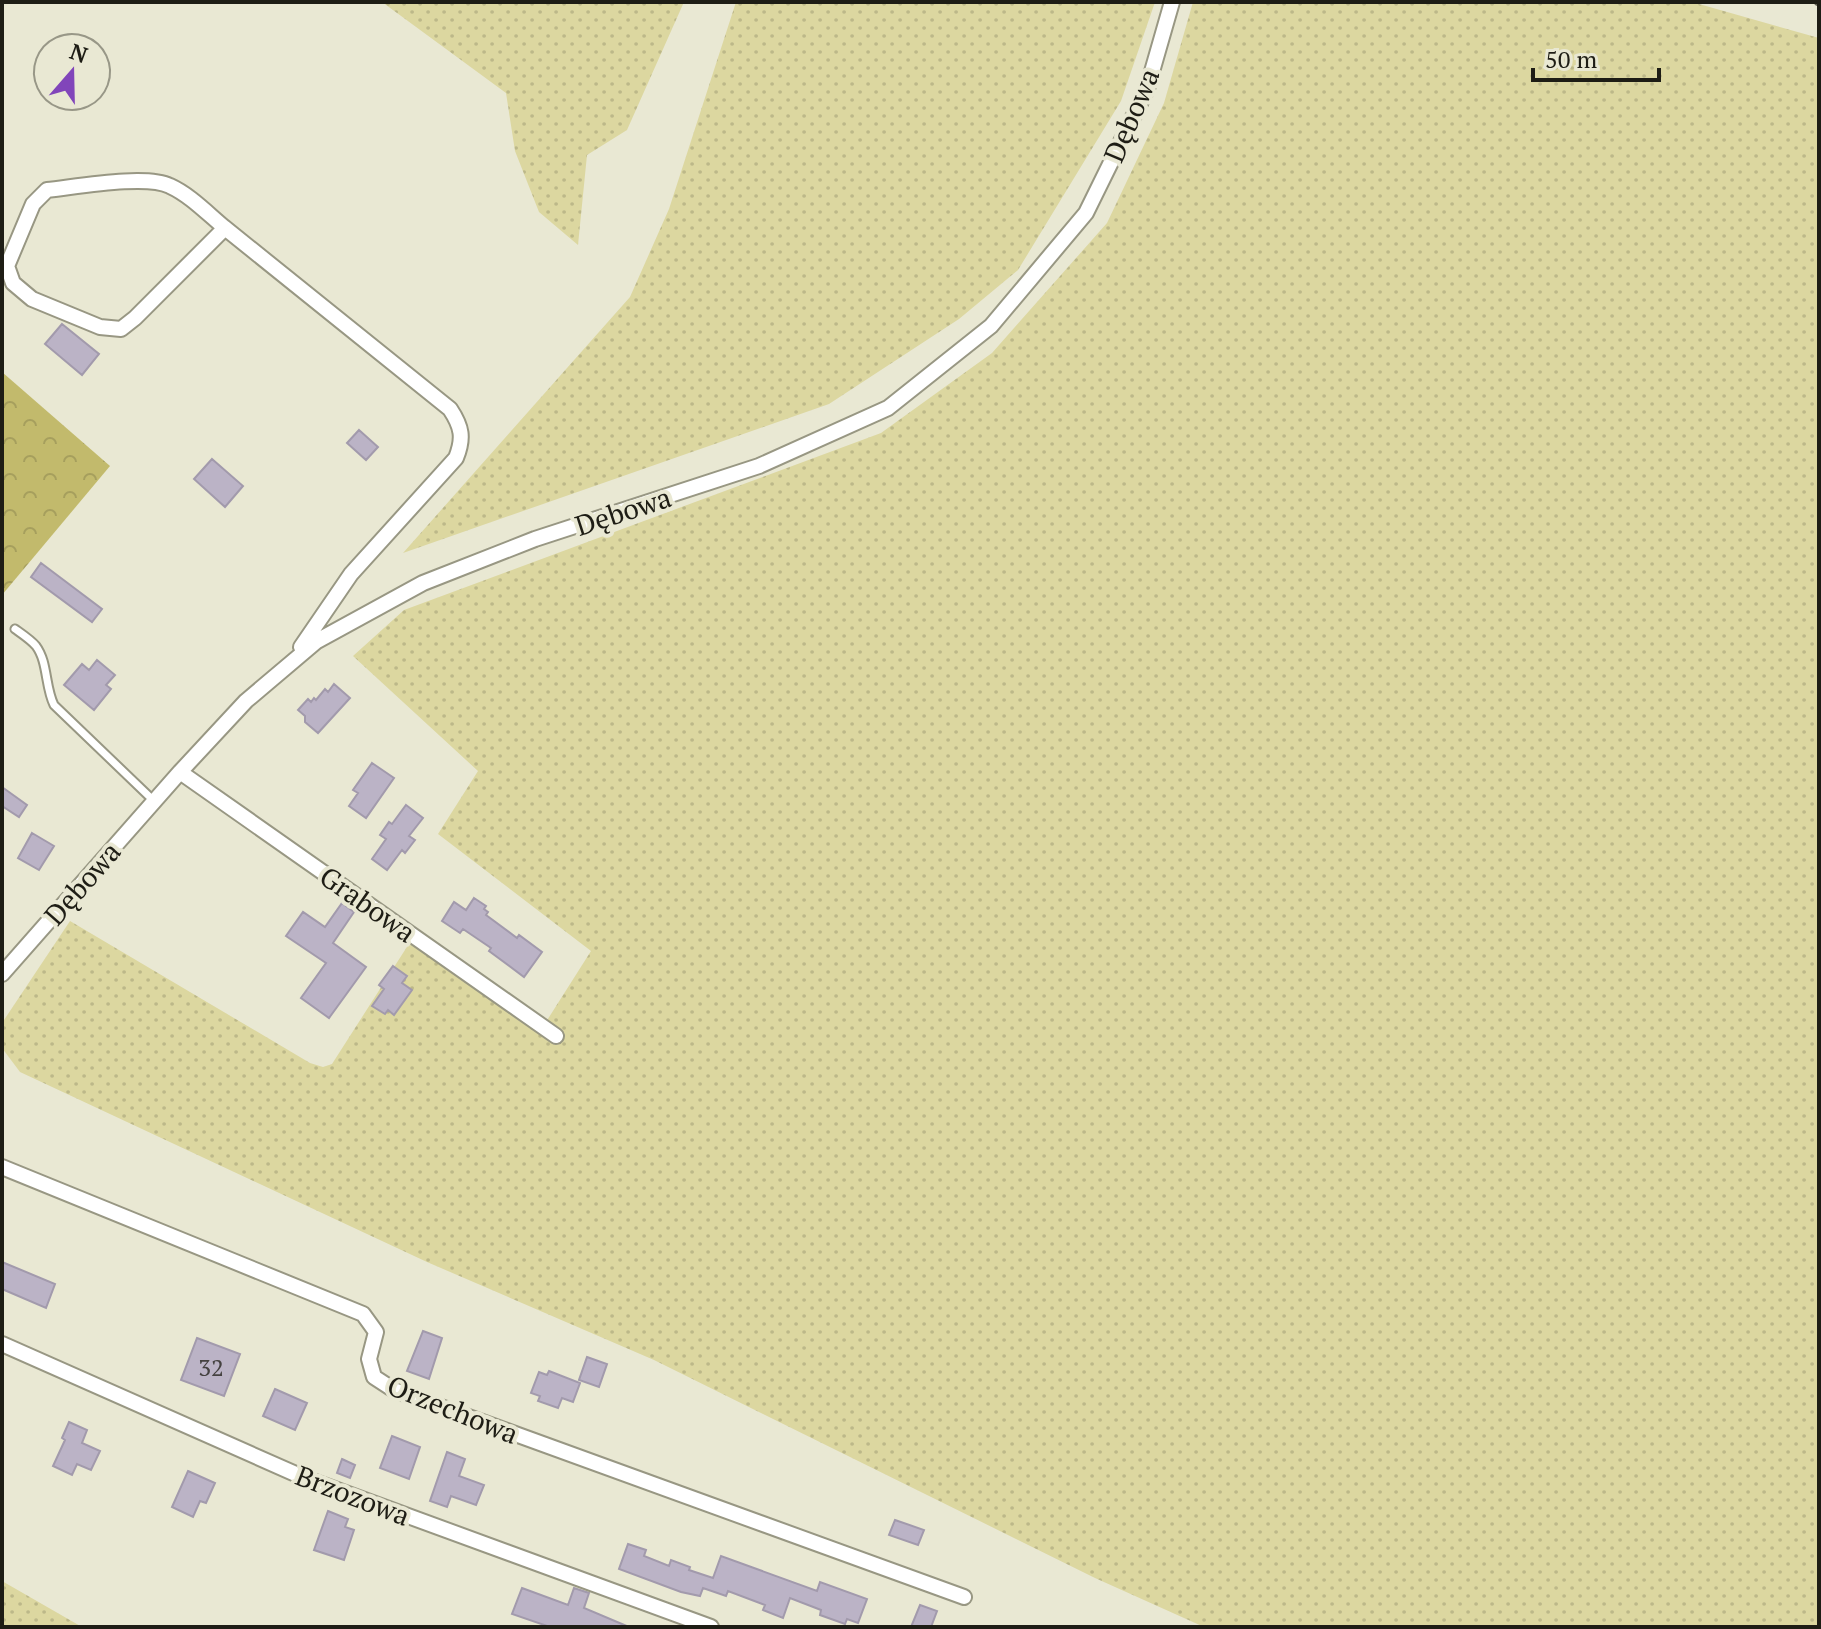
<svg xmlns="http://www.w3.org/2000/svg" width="1821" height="1629" viewBox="0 0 1821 1629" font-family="'PT Serif',serif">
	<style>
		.grass { fill: url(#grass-dots) }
		.forest { fill: url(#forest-crowns) }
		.building { fill: #bbb3c6; stroke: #a29aac; stroke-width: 2 }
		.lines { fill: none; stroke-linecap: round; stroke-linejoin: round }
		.lane-casing { stroke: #989783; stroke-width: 11 }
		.street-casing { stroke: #989783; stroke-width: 18 }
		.lane { stroke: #fff; stroke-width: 7 }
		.street { stroke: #fff; stroke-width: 14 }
		.rail-casing { stroke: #5f5e52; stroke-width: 8 }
		.rail { stroke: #e9e8d3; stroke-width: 5; stroke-dasharray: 15; stroke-linecap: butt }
		.labels { text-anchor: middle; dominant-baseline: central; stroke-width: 8; stroke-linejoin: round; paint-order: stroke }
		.number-label { font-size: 24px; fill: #454241 }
		.street-label { font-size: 28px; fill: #1e1d15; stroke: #e9e8d3 }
	</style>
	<defs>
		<pattern id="grass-dots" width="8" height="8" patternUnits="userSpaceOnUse" patternTransform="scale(2)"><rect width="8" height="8" fill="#dcd7a0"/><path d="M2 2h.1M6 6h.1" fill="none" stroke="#bcb889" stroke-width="1.8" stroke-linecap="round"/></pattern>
		<pattern id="forest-crowns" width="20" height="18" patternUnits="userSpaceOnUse" patternTransform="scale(2)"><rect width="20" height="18" fill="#c2ba6c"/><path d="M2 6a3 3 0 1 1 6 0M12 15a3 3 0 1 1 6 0" fill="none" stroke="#a69f5d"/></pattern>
	</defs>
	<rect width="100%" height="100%" fill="#e9e8d3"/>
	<path class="grass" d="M 382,2 L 684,2 L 627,130 L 587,155 L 578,245 L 539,212 L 515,151 L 506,93 Z
		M 736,2 L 1155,2 L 1121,101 L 1018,270 L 959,319 L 829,404 L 403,553 L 630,297 L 669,209 Z
		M 1193,2 L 1692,2 L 1819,38 L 1819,1624 L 1814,1627 L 1204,1627 L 1095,1578 L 654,1360 L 427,1262 L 20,1072 L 2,1048 L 2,1023 L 70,921 L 310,1063 L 323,1067 L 332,1064 L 412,939 L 539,1033 L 591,951 L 438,834 L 478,771 L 353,656 L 404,610 L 881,433 L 992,353 L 1107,223 L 1164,103 Z
		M 2,1581 L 82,1627 L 2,1627 Z"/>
	<path class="forest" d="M 2,372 L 110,466 L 2,595 Z"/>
	<path class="building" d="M 62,324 L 99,354 L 82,375 L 45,344 Z
		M 359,430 L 378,447 L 366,460 L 347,443 Z
		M 212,459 L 243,486 L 225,507 L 194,479 Z
		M 41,563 L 102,609 L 92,622 L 31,577 Z
		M 97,660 L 115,675 L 106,685 L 111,689 L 94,710 L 64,685 L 82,664 L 89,670 Z
		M 334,684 L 350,698 L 318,733 L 305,722 L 305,716 L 298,710 L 308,699 L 311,702 L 314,698 L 316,700 L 325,689 L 328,692 Z
		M 372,763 L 394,778 L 366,818 L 349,806 L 358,793 L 353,790 Z
		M 2,787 L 27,805 L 19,817 L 2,806 Z
		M 406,805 L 423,818 L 409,836 L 415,840 L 405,853 L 402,850 L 387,870 L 372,859 L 386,839 L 380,835 L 389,822 L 392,824 Z
		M 32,833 L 54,846 L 39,870 L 18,858 Z
		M 474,898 L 486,906 L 484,909 L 488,912 L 486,915 L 517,938 L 519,935 L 542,952 L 524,977 L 489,951 L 491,948 L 463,929 L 460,933 L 442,921 L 454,902 L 466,910 Z
		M 342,903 L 354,912 L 333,943 L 366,967 L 329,1018 L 301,998 L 326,963 L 286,936 L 303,912 L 325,927 Z
		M 393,966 L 407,976 L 402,983 L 412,990 L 394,1015 L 388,1010 L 385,1014 L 372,1006 L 384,989 L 379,985 Z
		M 2,1262 L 55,1284 L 46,1308 L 2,1289 Z
		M 423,1331 L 442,1338 L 429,1379 L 407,1371 Z
		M 197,1338 L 240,1354 L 224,1396 L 181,1380 Z
		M 587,1357 L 607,1364 L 599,1387 L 579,1380 Z
		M 549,1371 L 580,1383 L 573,1402 L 562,1398 L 558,1408 L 538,1401 L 540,1396 L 531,1393 L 539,1372 L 547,1375 Z
		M 275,1389 L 307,1403 L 295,1430 L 263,1416 Z
		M 69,1422 L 87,1430 L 82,1443 L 100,1451 L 91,1470 L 77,1464 L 72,1475 L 53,1466 L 65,1440 L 62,1438 Z
		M 392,1436 L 420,1447 L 409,1479 L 380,1468 Z
		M 447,1452 L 465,1459 L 459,1476 L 484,1485 L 476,1505 L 451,1496 L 447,1507 L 430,1501 Z
		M 342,1459 L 355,1465 L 350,1478 L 337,1473 Z
		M 188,1471 L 215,1483 L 206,1503 L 200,1501 L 193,1517 L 172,1507 Z
		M 328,1511 L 348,1519 L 345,1527 L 354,1530 L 344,1560 L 314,1550 Z
		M 895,1520 L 924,1530 L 918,1545 L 889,1535 Z
		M 628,1544 L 646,1550 L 644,1556 L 669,1566 L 671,1560 L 690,1567 L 689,1570 L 713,1578 L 721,1556 L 817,1591 L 820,1582 L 867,1599 L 858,1623 L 847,1619 L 845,1624 L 820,1615 L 821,1610 L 790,1598 L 783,1618 L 763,1610 L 765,1605 L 728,1591 L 726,1596 L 703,1588 L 700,1596 L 681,1592 L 619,1569 Z
		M 522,1588 L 568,1605 L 574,1588 L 589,1593 L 584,1608 L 629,1627 L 550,1627 L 512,1614 Z
		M 920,1605 L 937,1611 L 931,1627 L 911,1627 Z"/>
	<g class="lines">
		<g class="lane-casing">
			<path id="lane" d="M 15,629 C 22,634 31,640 36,646 C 48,662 45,687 54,705 L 154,801"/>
		</g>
		<g class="street-casing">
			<path id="street" d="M 225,228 C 208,214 190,195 170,186 C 146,174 76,187 47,190 L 33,204 L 7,266 L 13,283 L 32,299 L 100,327 L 121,329 L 135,318 L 225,228 L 450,409 C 462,427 464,438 456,458 L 351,574 L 301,647
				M 180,772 L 556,1036
				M 2,974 L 180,772 L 246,701 L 317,641 L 423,583 L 535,539 L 759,466 L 888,408 L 991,326 L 1086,213 L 1147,89 L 1172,2
				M 2,1167 L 363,1314 L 376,1332 L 369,1359 L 374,1377 L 394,1390 L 964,1597
				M 2,1344 L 307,1479 L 711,1627"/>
		</g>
		<use href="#lane" class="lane"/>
		<use href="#street" class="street"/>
		<g class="rail-casing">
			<path id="rail" d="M 1818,2 L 1819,2"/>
		</g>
		<use href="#rail" class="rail"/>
	</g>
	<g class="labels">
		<g class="number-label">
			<text x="211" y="1367">32</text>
		</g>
		<g class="street-label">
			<text transform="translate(1131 115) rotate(-67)">Dębowa</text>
			<text transform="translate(623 511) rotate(-18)">Dębowa</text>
			<text transform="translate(82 883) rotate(-49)">Dębowa</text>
			<text transform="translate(368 904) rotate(35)">Grabowa</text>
			<text transform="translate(453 1409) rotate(22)">Orzechowa</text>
			<text transform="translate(353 1495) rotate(21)">Brzozowa</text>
		</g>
	</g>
	<rect width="1821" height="1629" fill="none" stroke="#1e1d15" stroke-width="8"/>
	<g transform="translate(72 72) rotate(20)"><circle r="38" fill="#e9e8d3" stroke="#989787" stroke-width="2"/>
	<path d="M0-6L14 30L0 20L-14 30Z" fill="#8145ba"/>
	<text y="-12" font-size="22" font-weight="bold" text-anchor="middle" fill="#1e1d15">N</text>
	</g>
	<path d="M1533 68v12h126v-12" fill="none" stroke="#1e1d15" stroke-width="4"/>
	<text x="1545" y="68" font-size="24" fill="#1e1d15" stroke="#e9e8d3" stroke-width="6" paint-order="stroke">50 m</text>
</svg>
